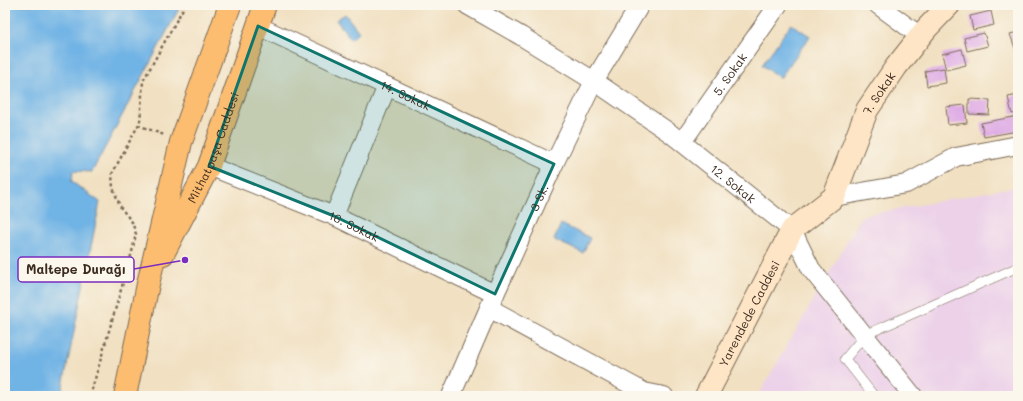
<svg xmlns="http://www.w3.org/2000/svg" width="1023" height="401" viewBox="0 0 1023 401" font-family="Mali,sans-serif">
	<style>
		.built { fill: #ecd1e9 }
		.water { fill: #70b3e5; stroke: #566e82 }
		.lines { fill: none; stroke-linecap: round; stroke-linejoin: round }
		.stream { stroke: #70b3e5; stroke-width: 4.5 }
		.building { fill: #dda7e5 }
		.lane-casing { stroke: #7b6a57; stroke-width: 10 }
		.street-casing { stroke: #7b6a57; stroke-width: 20 }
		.secondary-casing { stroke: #7b6a57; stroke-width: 24 }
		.primary-casing { stroke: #7b6a57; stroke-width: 24 }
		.path { stroke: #7b6a57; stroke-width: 2.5; stroke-dasharray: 3 3; stroke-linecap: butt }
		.lane { stroke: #fff; stroke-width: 9 }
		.street { stroke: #fff; stroke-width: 18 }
		.secondary { stroke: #fee5c5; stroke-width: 22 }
		.primary { stroke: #fcbd6f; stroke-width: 22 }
		.marked { fill: #0f766e; fill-opacity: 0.2; stroke: #0f766e; stroke-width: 3; stroke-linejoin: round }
		.labels { text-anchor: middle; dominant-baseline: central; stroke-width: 3.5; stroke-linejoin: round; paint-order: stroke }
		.street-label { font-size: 12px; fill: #3b2a1e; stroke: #fbf7ec }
		.leader { fill: none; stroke: #7b2cbf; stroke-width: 1.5 }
		.callout-dot { fill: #7b2cbf; stroke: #fbf7ec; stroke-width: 1.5 }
		.callout { fill: #fbf7ec; stroke: #7b2cbf; stroke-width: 1.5 }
		.callout-label { font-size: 13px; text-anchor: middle; font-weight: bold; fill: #3b2a1e }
	</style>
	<rect width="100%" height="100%" fill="#fbf7ec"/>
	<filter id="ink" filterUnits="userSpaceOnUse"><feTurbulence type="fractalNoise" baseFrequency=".025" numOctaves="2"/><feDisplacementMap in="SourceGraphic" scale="8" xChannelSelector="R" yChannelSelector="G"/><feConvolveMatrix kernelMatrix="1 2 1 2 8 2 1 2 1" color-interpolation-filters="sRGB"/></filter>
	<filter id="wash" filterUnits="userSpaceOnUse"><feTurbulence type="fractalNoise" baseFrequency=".012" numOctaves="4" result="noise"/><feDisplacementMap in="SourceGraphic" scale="16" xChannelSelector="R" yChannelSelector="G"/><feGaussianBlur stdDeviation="0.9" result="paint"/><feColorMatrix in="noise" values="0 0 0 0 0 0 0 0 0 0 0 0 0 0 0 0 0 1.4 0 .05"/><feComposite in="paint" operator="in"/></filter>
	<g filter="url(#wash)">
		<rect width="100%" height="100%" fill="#f1e0c1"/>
		<path class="built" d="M 1018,186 L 1018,396 L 758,396 L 862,216 Z"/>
		<path class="water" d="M 5,5 L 181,5 L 92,172 L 73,171 L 72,182 L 100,202 L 61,396 L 5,396 Z
			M 345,14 L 359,32 L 351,39 L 336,20 Z
			M 791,24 L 810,36 L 780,78 L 762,65 Z
			M 561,224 L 590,238 L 583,253 L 554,240 Z"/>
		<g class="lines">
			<path class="stream" d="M 1014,5 L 1018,6"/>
		</g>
		<g id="blocks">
			<path class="building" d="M 991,11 L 994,25 L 973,30 L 970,16 Z
				M 1018,32 L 1018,50 L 1016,51 L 1010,34 Z
				M 984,33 L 988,46 L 967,51 L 964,38 Z
				M 962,49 L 966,65 L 946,70 L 942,54 Z
				M 944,68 L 946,83 L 927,86 L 925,71 Z
				M 1018,95 L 1018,113 L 1012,114 L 1008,97 Z
				M 969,99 L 990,100 L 989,115 L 969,114 Z
				M 965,105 L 967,123 L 948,125 L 946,107 Z
				M 1018,116 L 1018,131 L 984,137 L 981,123 Z"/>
		</g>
	</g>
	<g filter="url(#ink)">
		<use href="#blocks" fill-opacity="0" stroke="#7b6a57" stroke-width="1"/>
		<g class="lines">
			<g class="lane-casing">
				<path id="lane" d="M 874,396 L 845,359 L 865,335 L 1018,267"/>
			</g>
			<g class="street-casing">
				<g id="street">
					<path id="s1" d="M 467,5 L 521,36 L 594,81 L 670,133 L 792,230 L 811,269 L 913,396"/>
					<path d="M 878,5 L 920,36"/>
					<path id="s2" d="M 258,26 L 554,164"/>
					<path id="s3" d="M 682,142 L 778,5"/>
					<path id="s4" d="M 209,166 L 334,216 L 495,294"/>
					<path d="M 834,197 L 906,184 L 956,157 L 1018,145"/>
					<path d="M 334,216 L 387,86"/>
					<path d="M 489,308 L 644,392 L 664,396"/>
					<path id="s5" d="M 451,396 L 495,294 L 554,164 L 594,81 L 640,5"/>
				</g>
			</g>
			<g class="secondary-casing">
				<g id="secondary">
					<path id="s6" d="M 706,396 L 792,230 L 834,197 L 867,110 L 896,67 L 926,29 L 949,5"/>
				</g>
			</g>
			<g class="primary-casing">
				<g id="primary">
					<path id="s7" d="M 163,254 L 209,166 L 265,5"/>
					<path d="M 125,396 L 148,284 L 181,142 L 230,5"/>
				</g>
			</g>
			<path class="path" d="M 138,125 L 164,135
				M 90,396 L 132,252 L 136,234 L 132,222 L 121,208 L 113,188 L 112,174 L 140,122 L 143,81 L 185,5"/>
			<use href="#lane" class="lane"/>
			<use href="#street" class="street"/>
			<use href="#secondary" class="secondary"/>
			<use href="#primary" class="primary"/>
		</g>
	</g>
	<path class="marked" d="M 258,26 L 554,164 L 495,294 L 334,216 L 209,166 Z"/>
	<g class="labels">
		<g class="street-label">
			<text stroke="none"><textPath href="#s3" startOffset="83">5. Sokak</textPath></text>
			<text stroke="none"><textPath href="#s6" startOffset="354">7. Sokak</textPath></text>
			<text stroke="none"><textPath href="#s2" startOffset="163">14. Sokak</textPath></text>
			<text stroke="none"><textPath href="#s7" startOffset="118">Mithatpaşa Caddesi</textPath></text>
			<text stroke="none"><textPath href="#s1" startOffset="321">12. Sokak</textPath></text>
			<text stroke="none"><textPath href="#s5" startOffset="217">3 Sk.</textPath></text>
			<text stroke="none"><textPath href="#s4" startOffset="157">16. Sokak</textPath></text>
			<text stroke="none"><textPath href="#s6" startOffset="93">Yarendede Caddesi</textPath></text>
		</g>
	</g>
	<path class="leader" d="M185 260L134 269"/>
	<circle class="callout-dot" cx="185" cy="260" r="4"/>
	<rect class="callout" x="18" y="257" width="116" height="25" rx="4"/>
	<g class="callout-label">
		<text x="76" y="274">Maltepe Durağı</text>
	</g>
	<rect width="1023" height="401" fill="none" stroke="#fbf7ec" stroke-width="20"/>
</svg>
